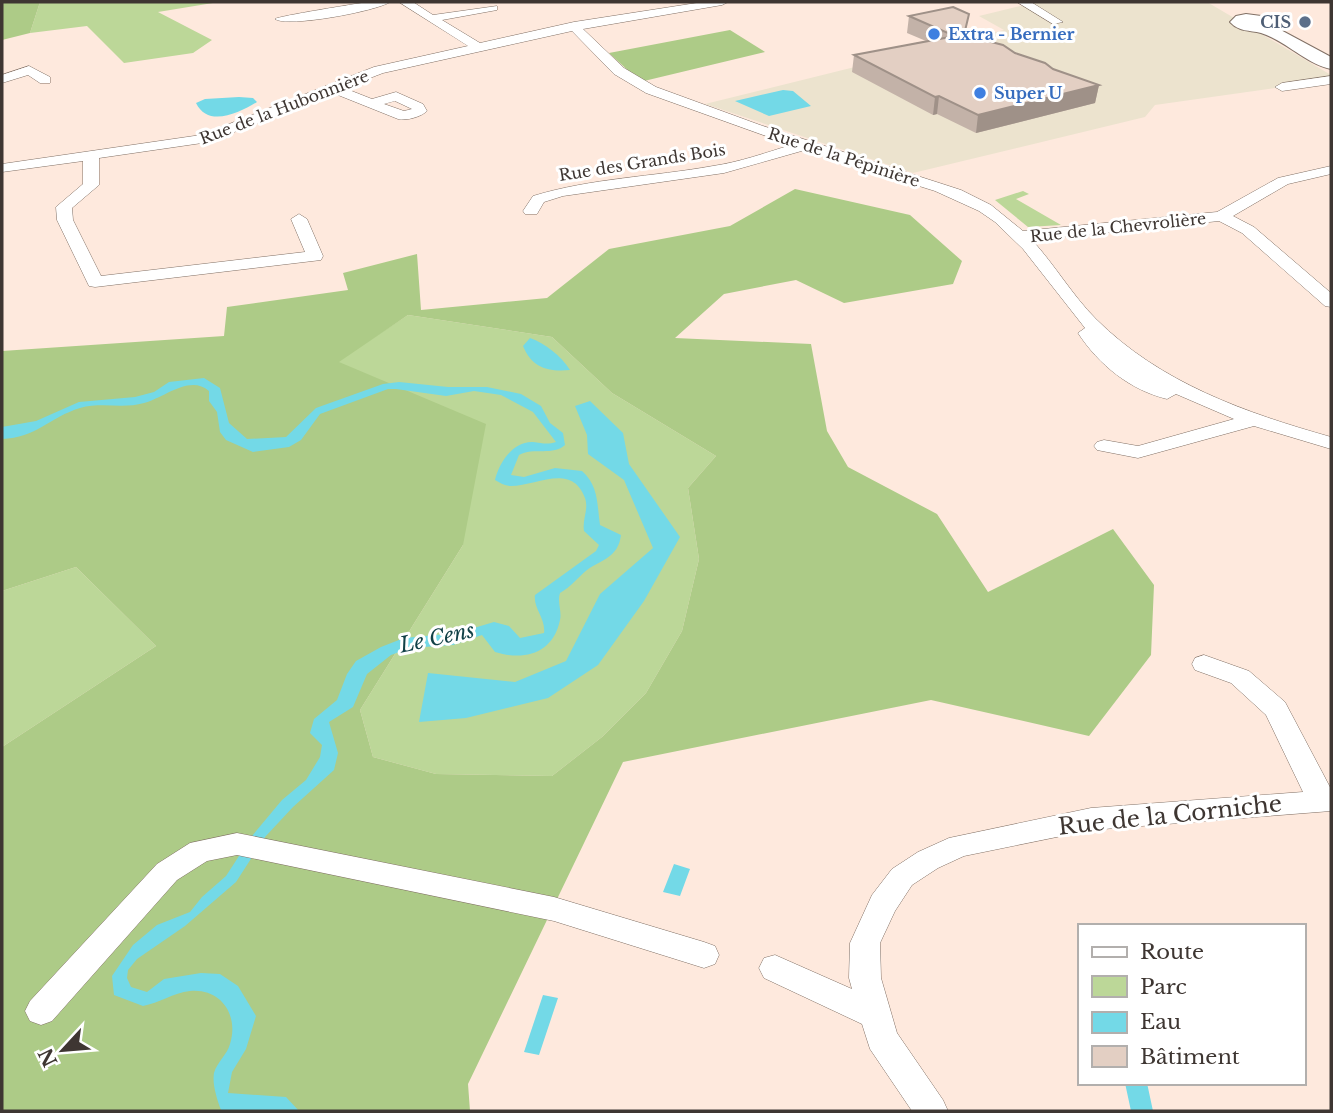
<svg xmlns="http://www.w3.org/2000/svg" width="1333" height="1113" viewBox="0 0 1333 1113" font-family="'Libre Baskerville',serif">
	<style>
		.commercial { fill: #ece3ce }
		.green { fill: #bcd798 }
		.forest { fill: #adcb87; fill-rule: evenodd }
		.water { fill: #73d9e7 }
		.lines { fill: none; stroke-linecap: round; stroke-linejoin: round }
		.street-casing { stroke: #817065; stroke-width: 1 }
		.secondary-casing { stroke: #817065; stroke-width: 2 }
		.street { fill: #fff; fill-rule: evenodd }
		.secondary { fill: #fff; fill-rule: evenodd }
		.wall { fill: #c3b2a8 }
		.shaded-wall { fill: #9f9188 }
		.building { fill: #e3cfc3; stroke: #9f9188; stroke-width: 2 }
		.service-dot { fill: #5c6f8a; stroke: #fff; stroke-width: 2.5 }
		.shop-dot { fill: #3f7fe0; stroke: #fff; stroke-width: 2.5 }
		.labels { text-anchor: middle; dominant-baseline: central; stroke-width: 6; stroke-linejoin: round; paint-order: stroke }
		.far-service-label { font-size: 16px; font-weight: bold; fill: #4e5e75; stroke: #fff; text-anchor: end }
		.far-shop-label { font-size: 16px; font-weight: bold; fill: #366cbe; stroke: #fff; text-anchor: start }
		.far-street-label { font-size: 16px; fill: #3e3632; stroke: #fff }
		.water-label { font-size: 21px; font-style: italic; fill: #114147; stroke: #fff }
		.near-street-label { font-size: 23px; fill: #3e3632; stroke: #fff }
	</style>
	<rect width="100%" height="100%" fill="#fee9dd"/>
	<path class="commercial" d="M 1037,2 L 1207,2 L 1331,75 L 1331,80 L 1155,105 L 1145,117 L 913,173 L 705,104 L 1004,30 L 979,16 Z"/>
	<path class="green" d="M 40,2 L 219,2 L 158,12 L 212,40 L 193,53 L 124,63 L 87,26 L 30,33 Z
		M 1023,191 L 1029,194 L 1016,199 L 1061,225 L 1028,227 L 995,200 Z
		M 408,315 L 552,337 L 612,393 L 716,456 L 688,488 L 699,559 L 682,631 L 646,693 L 602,737 L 552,776 L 436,774 L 373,757 L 360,710 L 463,545 L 338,361 Z
		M 76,567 L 156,646 L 2,747 L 2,591 Z"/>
	<path class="forest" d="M 2,2 L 40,2 L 30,33 L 2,40 Z
		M 730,30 L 765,52 L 644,81 L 634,76 L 609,53 Z
		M 795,189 L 910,215 L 962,261 L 953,284 L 844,303 L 796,280 L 724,294 L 675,338 L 811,344 L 827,431 L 848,467 L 937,514 L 988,592 L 1113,529 L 1154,585 L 1151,655 L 1089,736 L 931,700 L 623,762 L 468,1084 L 470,1111 L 2,1111 L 2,747 L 156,646 L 76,567 L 2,591 L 2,351 L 224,336 L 227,307 L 348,290 L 343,273 L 417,254 L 421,310 L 547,298 L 609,249 L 730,226 ZM 408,315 L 552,337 L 612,393 L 716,456 L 688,488 L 699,559 L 682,631 L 646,693 L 602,737 L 552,776 L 436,774 L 373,757 L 360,710 L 463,545 L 486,424 L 339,362 Z"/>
	<path class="water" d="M 783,90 L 793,91 L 811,106 L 769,116 L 735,101 Z
		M 239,97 L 253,98 L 257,102 C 239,113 208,128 196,103 L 205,99 Z
		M 530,338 C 545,343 561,356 570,370 C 548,372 532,368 523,346 Z
		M 204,378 L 220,388 L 229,423 L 247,439 L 286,437 L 316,408 L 383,384 L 399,382 L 448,387 L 487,387 L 521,394 L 541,406 L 550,423 L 563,433 L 565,445 C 554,456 533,447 519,455 L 511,475 L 524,477 L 555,468 L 582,471 C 599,486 597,505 600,525 L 621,535 C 618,558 602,559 587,570 C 577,578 571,587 560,593 C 557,602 562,611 560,620 C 553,654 524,661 495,652 L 482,635 L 453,645 L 410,648 L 391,655 L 367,674 L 353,707 L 329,722 L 338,753 L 334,770 L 293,807 L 265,837 L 236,882 L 185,926 L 137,959 L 128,970 L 127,978 L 131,987 L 147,992 L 164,979 L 201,973 L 220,974 L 238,986 L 256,1016 L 246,1049 L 232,1072 L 228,1093 L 286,1097 L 299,1111 L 221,1110 C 217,1099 212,1084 214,1073 C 217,1062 227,1055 230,1044 C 239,1015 221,988 190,991 C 173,993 159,1003 143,1006 L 114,995 L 112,976 L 133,945 L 157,925 L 190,912 L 202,897 L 226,876 L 252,836 L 282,800 L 306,780 L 320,757 L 322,745 L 310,733 L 314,719 L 337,700 L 347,674 L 356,661 L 381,647 L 404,638 L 457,633 L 494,622 L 509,626 L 520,638 L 544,633 C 546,619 533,608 535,595 L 596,551 L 599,545 L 584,531 C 582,519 589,510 585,498 C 572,462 536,486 511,486 C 505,486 500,483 495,480 C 499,463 513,441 533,442 C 542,443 547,445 556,442 L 533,412 L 501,395 L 474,391 L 446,396 L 396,389 L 388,389 L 320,414 L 301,440 L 289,447 L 253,452 L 226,440 L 220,432 L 217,412 L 209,401 L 209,391 C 190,374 164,398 144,403 C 124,409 101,402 80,408 C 50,417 36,438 2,439 L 2,427 L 36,421 L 79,402 L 135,397 L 154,392 L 169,382 Z
		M 590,401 L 623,433 L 629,464 L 680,537 L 644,601 L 598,665 L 548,698 L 466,718 L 419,722 L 428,673 L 515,682 L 566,661 L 600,594 L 653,548 L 624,480 L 588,454 L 587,435 L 575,406 Z
		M 674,864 L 690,869 L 680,896 L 663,892 Z
		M 543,995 L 558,998 L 539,1055 L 524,1052 Z
		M 1125,1083 L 1147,1083 L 1153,1111 L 1131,1111 Z"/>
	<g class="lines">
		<g class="street-casing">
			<path id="street" d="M 368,2 L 390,2 C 377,11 287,28 275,19 C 279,16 355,4 368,2 Z
				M 399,2 L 413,2 L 433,15 L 497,6 L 497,10 L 442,20 L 480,43 L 574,22 L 703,2 L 728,2 L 722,5 L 583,29 L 624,68 L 656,87 L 760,125 L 961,190 L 991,205 L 1023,231 L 1217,212 L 1278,178 L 1331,166 L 1331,174 L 1288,184 L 1233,216 L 1254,227 L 1331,293 L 1331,307 L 1325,306 L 1242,233 L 1219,221 L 1032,240 C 1055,265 1072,295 1096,319 C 1160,383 1246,413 1331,437 L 1331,449 L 1254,426 L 1138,458 L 1097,450 L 1094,446 L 1097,442 L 1104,440 L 1138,446 L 1234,419 L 1176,394 L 1167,399 C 1130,390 1099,365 1078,333 L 1085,328 L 1023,249 L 995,222 L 979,211 L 935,191 L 805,150 L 724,173 L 563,196 L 544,202 L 537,214 L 525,214 L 523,211 L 533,196 C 592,178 652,177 713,166 C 740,162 765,153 791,145 L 646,93 L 614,74 L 572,31 L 383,73 L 344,88 L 372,99 L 396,92 L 423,104 L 427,111 C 421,117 406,121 398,119 L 333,93 L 209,142 L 99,158 L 99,185 L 72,208 L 73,220 L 101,276 L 305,252 L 291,219 L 299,214 L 307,219 L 323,256 L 321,260 L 95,287 L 89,286 L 57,220 L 56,207 L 83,184 L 83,161 L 2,172 L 2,164 L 201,135 L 374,67 L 468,46 ZM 395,101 L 412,109 L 404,111 L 384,104 Z
				M 1017,2 L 1031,2 L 1063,22 L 1053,24 Z
				M 29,66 L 50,77 L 50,83 L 40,83 L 28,75 L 2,83 L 2,75 Z
				M 1331,76 L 1331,84 L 1282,91 L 1275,87 L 1282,83 Z
				M 1204,655 L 1249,671 L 1285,702 L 1331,789 L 1331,811 L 1091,830 L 964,856 L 938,868 L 912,885 L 895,911 L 880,943 L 881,978 L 897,1033 L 943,1100 L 948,1111 L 912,1111 L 870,1049 L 862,1024 L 764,978 L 759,968 L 764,958 L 775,955 L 852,989 L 849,978 L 850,943 L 872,895 L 892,869 L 918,852 L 949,838 L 1091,808 L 1303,792 L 1266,715 L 1231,683 L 1195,670 L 1192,664 L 1195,658 Z
				M 237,833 L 554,897 L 704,942 L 715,946 L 719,955 L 715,964 L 704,968 L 554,921 L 237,855 L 207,861 L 177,880 L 52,1021 L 41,1025 L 30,1021 L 25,1011 L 30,1001 L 157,864 L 190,843 Z"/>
		</g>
		<g class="secondary-casing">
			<path id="secondary" d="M 1246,14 L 1269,17 L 1279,25 L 1277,28 L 1331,57 L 1331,69 C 1306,64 1286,41 1261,33 C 1249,30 1239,32 1230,22 L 1236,16 Z"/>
		</g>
		<use href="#street" class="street"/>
		<use href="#secondary" class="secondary"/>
	</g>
	<path class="wall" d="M 909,16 L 967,30 L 966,35 L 1015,53 L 1053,69 L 1099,85 L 1095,103 L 976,133 L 937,114 L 933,115 L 852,72 L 854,55 L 926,41 L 907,33 Z"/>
	<path class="shaded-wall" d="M 1099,85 L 1095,103 L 976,133 L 978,115 Z
		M 939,96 L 937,114 L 933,115 L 935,97 Z"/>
	<path class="building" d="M 953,7 L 969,14 L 964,35 L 1003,45 L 1015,53 L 1045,63 L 1053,69 L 1099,85 L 978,115 L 939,96 L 935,97 L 854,55 L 955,36 L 909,16 Z"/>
	<circle class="service-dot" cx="1305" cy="22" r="7"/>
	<g class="shop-dot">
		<circle cx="934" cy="34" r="7"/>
		<circle cx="980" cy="93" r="7"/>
	</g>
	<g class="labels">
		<g class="far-service-label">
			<text x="1291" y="22">CIS</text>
		</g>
		<g class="far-shop-label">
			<text x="948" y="34">Extra - Bernier</text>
			<text x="994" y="93">Super U</text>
		</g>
		<g class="far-street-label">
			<text transform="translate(284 107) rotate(-21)">Rue de la Hubonnière</text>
			<text transform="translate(844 157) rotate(18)">Rue de la Pépinière</text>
			<text transform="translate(642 162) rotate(-9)">Rue des Grands Bois</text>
			<text transform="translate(1118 227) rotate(-6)">Rue de la Chevrolière</text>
		</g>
		<g class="water-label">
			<text transform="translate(437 638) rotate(-12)">Le Cens</text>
		</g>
		<g class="near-street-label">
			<text transform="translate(1170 815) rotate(-6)">Rue de la Corniche</text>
		</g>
	</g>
	<rect width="1333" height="1113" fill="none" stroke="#3e3632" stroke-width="7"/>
	<rect x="1078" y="924" width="228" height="161" fill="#ffffff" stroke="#b2afad" stroke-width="2"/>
	<rect x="1092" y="947" width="35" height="10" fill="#ffffff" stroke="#b2afad" stroke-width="2"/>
	<text x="1140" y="959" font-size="21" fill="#3e3632">Route</text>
	<rect x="1092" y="976" width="35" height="21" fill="#bcd798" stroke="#b2afad" stroke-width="2"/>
	<text x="1140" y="994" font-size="21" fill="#3e3632">Parc</text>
	<rect x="1092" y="1012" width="35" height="21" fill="#73d9e7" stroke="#b2afad" stroke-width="2"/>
	<text x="1140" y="1029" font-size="21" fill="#3e3632">Eau</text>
	<rect x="1092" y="1046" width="35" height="21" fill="#e3cfc3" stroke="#b2afad" stroke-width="2"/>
	<text x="1140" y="1064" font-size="21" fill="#3e3632">Bâtiment</text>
	<g transform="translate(63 1050) rotate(244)" stroke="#ffffff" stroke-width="5" paint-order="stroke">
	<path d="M0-5L12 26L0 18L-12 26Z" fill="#3e3632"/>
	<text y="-10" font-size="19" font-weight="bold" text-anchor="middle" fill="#3e3632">N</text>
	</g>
</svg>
